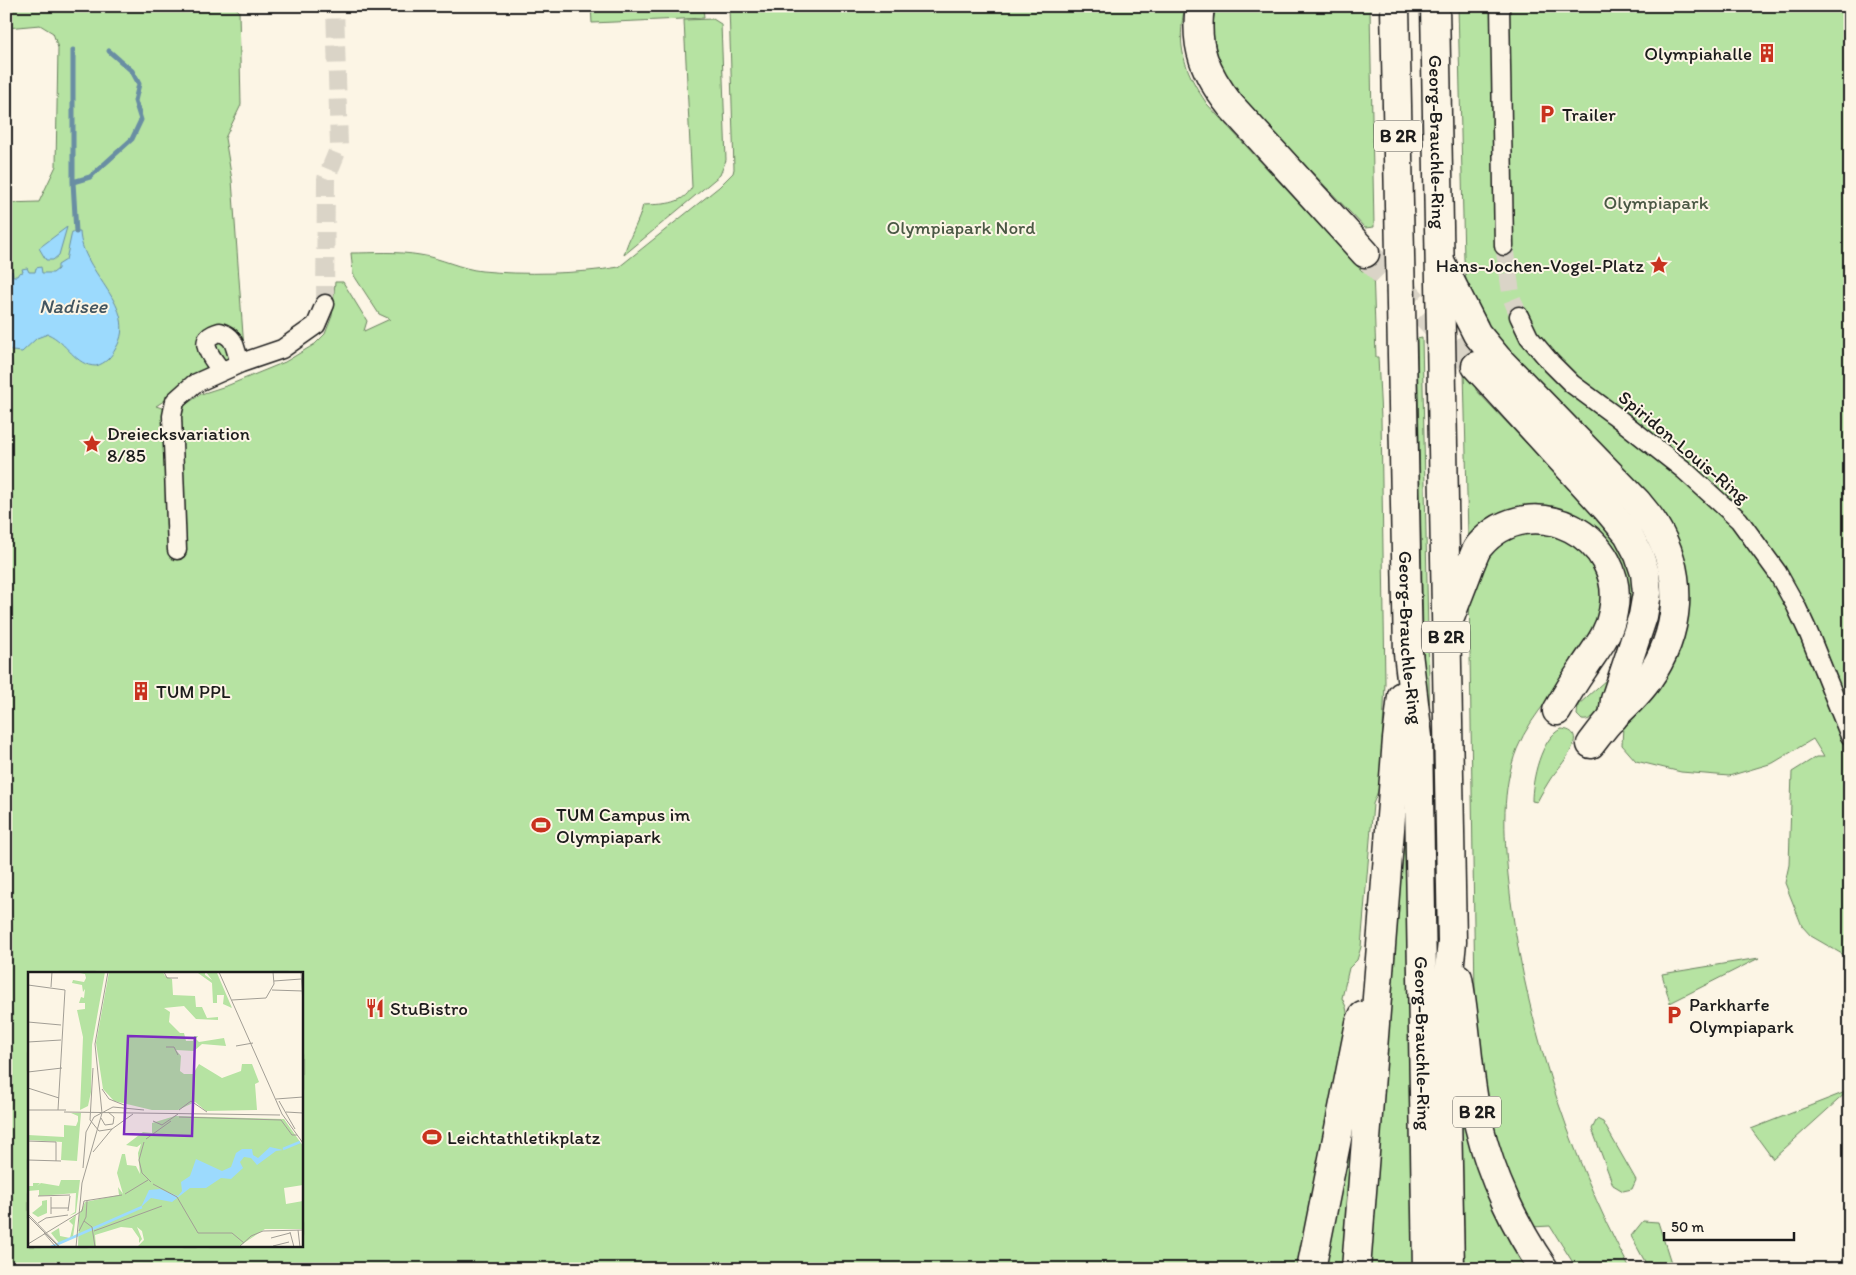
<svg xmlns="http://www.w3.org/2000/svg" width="1856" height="1275" viewBox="0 0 1856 1275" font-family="Itim,sans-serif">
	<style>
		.green { fill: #b6e3a2; stroke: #69805f; fill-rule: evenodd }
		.water { fill: #9cdafd; stroke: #698ea3 }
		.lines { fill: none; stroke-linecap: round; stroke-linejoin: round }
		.stream { stroke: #698ea3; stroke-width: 5 }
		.street-tunnel { stroke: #dad4c7; stroke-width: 18; stroke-dasharray: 18 9; stroke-linecap: butt }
		.highway-tunnel { stroke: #dad4c7; stroke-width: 28; stroke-dasharray: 28 14; stroke-linecap: butt }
		.street-casing { stroke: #1c1c1c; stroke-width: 21 }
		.highway-casing { stroke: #1c1c1c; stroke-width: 31 }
		.street { stroke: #fcf5e5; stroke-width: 18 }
		.highway { stroke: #fcf5e5; stroke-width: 28 }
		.labels { text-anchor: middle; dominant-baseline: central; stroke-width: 4; stroke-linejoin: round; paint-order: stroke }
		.shield { fill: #fcf5e5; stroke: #5f5d58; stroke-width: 1 }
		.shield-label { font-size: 18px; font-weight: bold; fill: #1c1c1c }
		.poi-label { font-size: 19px; fill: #1c1c1c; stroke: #fcf5e5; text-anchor: start }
		.street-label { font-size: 19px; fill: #1c1c1c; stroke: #fcf5e5 }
		.park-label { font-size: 19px; fill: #4a5844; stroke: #fcf5e5 }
		.water-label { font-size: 20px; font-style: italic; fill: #425560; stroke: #fcf5e5 }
		.inset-river { fill: none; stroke: #9cdafd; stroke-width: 2.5 }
		.inset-road { fill: none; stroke: #a29e95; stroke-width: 1 }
		.view { fill: #7b2cbf; fill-opacity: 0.15; stroke: #7b2cbf; stroke-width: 2.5 }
		.inset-edge { fill: none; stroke: #1c1c1c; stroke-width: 2.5 }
	</style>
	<rect width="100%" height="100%" fill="#fcf5e5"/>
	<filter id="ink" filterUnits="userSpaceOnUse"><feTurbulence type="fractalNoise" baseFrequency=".02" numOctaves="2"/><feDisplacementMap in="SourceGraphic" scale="10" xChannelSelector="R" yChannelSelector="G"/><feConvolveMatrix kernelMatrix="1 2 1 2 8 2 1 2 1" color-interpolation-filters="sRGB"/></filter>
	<g filter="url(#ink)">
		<path class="green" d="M 6,6 L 234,6 L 239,11 L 241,105 L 225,138 L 232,180 L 244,349 L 156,406 L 182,415 L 185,405 L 201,394 L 229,385 L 285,362 L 315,344 L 325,334 L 332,316 L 335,282 L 343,282 L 367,321 L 364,331 L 390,319 L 379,314 L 353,274 L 351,253 C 373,253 397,251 420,255 C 441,258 461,269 482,271 C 522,275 580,274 619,267 L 719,187 L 733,173 L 734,169 L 729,6 L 1185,6 C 1176,47 1184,70 1207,104 L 1362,271 L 1373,269 L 1376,357 L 1378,357 L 1381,418 L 1385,683 L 1381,774 L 1378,791 L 1373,804 L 1361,947 L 1357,960 L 1349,968 L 1342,998 L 1346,1007 L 1348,1018 L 1298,1269 L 6,1269 L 6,203 L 39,202 L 56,166 L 58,48 L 53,33 L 40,25 L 6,28 ZM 29,974 L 301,974 L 301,1246 L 29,1246 Z
			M 591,6 L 703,6 L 704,18 L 592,23 Z
			M 1216,6 L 1369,6 L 1370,10 L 1374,227 L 1365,228 L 1233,89 L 1214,54 L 1212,29 Z
			M 1458,6 L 1850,6 L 1850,982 L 1849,958 L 1811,936 L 1802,926 L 1785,883 L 1789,865 L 1792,772 L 1816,757 L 1824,757 L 1813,739 L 1773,763 L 1729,776 L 1681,772 L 1636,761 L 1622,745 L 1623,726 L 1686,581 L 1485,323 L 1488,322 L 1466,282 L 1464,259 Z
			M 713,19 L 721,24 L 726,160 L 720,175 L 624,255 C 628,238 639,223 643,205 C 661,204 682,206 692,187 L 684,20 Z
			M 1463,330 L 1476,344 L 1476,390 L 1602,523 L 1623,552 L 1631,572 L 1633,603 L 1628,628 L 1618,644 L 1614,642 L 1620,628 L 1584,524 L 1473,540 L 1468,536 Z
			M 1422,338 L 1441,1269 L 1436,1269 L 1417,339 Z
			M 1534,527 L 1587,546 L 1608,598 C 1600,616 1594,637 1583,653 C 1562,686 1532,712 1517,749 C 1501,790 1504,833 1508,875 C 1521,1009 1567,1151 1630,1269 L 1577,1269 L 1550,1226 L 1532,1227 L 1508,1177 L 1484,1097 L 1475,995 L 1469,584 L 1498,541 Z
			M 1611,678 L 1613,681 C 1607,693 1598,723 1582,720 L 1577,715 L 1578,705 L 1607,679 Z
			M 1561,729 C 1593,731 1559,767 1551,778 C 1546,786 1541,794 1537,802 L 1532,801 C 1532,780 1541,738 1561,729 Z
			M 1405,777 L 1415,1269 L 1366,1269 Z
			M 1759,958 L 1670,1003 L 1662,974 Z
			M 1357,1077 L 1344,1269 L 1317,1269 Z
			M 1848,1091 L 1773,1159 L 1751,1129 Z
			M 1461,1104 L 1515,1249 L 1527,1269 L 1465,1269 Z
			M 1597,1119 L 1603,1122 L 1636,1180 L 1632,1189 L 1623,1191 L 1613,1185 L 1592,1129 Z
			M 1643,1221 L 1658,1222 L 1673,1269 L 1649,1269 L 1631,1236 Z"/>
		<path class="water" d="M 67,227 L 59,255 L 53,260 L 46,260 L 39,248 Z
			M 72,232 L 80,232 C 82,274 140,307 116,348 C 111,357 106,363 96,366 C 75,366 67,342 48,334 L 37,338 L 22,352 L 12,351 L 6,346 L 6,277 L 12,271 L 13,276 L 17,276 L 19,273 L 23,272 L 22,269 L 27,268 L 29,272 L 35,272 L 36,268 L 41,267 L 42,273 L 53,273 L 58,269 L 58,265 L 66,260 Z"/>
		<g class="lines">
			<path class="stream" d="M 73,50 L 73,182 L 76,232
				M 73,182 L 90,177 L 132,139 L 141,120 L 135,101 L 139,84 L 132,71 L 109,51"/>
			<path class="street-tunnel" d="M 1504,246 L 1512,299 L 1519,316
				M 325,304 L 326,179 L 339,147 L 335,6"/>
			<path class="highway-tunnel" d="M 1365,253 L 1476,366"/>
			<g class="street-casing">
				<path id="street" d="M 1500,6 L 1504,246
					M 1519,316 L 1529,337 L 1551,363 L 1572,384 L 1614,415 L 1684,470 L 1739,520 L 1777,572 L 1796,606 L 1809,634 L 1850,736
					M 221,371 C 213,358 193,339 220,332 C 238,338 233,349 241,363
					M 177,550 L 172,416 L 175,401 L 194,384 L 241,363 L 282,349 L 316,325 L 325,304"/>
			</g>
			<g class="highway-casing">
				<g id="highway">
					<path d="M 1200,6 C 1194,47 1205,73 1230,105 L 1365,253"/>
					<path id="s1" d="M 1395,6 L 1408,653 L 1418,737 L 1427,1269"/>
					<path id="s2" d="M 1435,6 L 1452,942 L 1445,1010 L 1450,1269"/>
					<path d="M 1442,265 L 1477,334 L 1497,358 L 1637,502 C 1643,510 1650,517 1655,526 C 1686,576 1680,634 1647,681 C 1637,695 1625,706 1613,717 C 1605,725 1598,735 1591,744"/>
					<path d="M 1476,366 L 1607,509 L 1628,534 L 1639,555 L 1645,573 L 1647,593 L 1643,616 L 1615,700 L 1613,718"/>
					<path d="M 1451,615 C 1457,598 1464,582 1470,565 C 1473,559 1475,550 1480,545 C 1531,486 1629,537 1613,612 C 1609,635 1595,650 1583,669 C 1574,682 1565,697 1557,711"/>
					<path d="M 1458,978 C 1467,1027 1467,1078 1479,1126 C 1491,1176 1515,1227 1544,1269"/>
					<path d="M 1311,1269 L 1360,1023 L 1363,1016"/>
					<path d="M 1356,1269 L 1397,739 L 1402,696"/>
				</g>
			</g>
			<use href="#street" class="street"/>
			<use href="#highway" class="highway"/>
		</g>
	</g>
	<defs>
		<g id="building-bare" transform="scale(1.5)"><path d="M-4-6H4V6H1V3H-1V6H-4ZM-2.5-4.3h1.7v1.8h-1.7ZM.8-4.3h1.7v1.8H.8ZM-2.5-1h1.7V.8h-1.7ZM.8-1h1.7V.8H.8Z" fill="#c8321e" stroke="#fcf5e5" stroke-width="2.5" paint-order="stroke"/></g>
		<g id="parking-bare" transform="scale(1.5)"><path d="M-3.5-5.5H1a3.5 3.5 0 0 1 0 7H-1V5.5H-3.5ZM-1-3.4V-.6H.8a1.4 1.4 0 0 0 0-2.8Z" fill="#c8321e" stroke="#fcf5e5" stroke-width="2.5" paint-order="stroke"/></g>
		<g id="sight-bare" transform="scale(1.5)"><path d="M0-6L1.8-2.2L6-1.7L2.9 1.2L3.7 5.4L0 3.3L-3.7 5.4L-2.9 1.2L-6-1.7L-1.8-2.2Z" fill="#c8321e" stroke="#fcf5e5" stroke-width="2.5" paint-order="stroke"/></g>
		<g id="stadium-bare" transform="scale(1.5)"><path d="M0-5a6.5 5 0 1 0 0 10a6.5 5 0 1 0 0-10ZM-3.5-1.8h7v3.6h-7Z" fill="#c8321e" stroke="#fcf5e5" stroke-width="2.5" paint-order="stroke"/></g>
		<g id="restaurant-bare" transform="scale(1.5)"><path d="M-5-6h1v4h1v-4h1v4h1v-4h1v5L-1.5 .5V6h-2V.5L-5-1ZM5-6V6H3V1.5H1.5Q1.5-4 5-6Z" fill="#c8321e" stroke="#fcf5e5" stroke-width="2.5" paint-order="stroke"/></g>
	</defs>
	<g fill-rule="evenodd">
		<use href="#building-bare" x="1767" y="53"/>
		<use href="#parking-bare" x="1547" y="114"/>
		<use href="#sight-bare" x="1659" y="265"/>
		<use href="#sight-bare" x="92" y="444"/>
		<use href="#building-bare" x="141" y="691"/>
		<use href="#stadium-bare" x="541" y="825"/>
		<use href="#restaurant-bare" x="375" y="1008"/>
		<use href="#parking-bare" x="1674" y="1015"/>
		<use href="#stadium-bare" x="432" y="1137"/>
	</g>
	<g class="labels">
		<g class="shield">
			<rect x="1374" y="120.5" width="48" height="31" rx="4"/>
			<rect x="1422" y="621.5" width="48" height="31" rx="4"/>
			<rect x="1453" y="1096.5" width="48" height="31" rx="4"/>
		</g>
		<g class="shield-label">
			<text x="1398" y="136">B 2R</text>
			<text x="1446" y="637">B 2R</text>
			<text x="1477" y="1112">B 2R</text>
		</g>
		<g class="poi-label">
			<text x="1752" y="53" text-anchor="end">Olympiahalle</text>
			<text x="1562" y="114">Trailer</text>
			<text x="1644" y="265" text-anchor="end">Hans-Jochen-Vogel-Platz</text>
			<text x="107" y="433">Dreiecksvariation<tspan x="107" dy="22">8/85</tspan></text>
			<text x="156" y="691">TUM PPL</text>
			<text x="556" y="814">TUM Campus im<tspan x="556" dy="22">Olympiapark</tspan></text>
			<text x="1689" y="1004">Parkharfe<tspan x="1689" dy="22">Olympiapark</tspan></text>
			<text x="390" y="1008">StuBistro</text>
			<text x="447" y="1137">Leichtathletikplatz</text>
		</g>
		<g class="street-label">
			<text stroke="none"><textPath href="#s2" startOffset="136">Georg-Brauchle-Ring</textPath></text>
			<text transform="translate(1684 447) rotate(40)">Spiridon-Louis-Ring</text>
			<text stroke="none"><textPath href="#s1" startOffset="632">Georg-Brauchle-Ring</textPath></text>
			<text stroke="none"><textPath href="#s1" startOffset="1038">Georg-Brauchle-Ring</textPath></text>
		</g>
		<g class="park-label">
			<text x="1656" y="202">Olympiapark</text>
			<text x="961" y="227">Olympiapark Nord</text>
		</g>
		<g class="water-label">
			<text x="73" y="306">Nadisee</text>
		</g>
	</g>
	<g transform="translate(28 972)">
		<rect width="275" height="275" fill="#fcf5e5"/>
		<path d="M 47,0 L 77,0 L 64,73 L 63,120 L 60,134 L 52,138 L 55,65 L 49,38 L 57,37 L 57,31 L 51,31 L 53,25 L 56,26 L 57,17 L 55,20 L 54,13 L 44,11 L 45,8 L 56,10 L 58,6 L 57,2 ZM 81,0 L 135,0 L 137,4 L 144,7 L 145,23 L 167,24 L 168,35 L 174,35 L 179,46 L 190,45 L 190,48 L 168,47 L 156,34 L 136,36 L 142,40 L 141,50 L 152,61 L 156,61 L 158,69 L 165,69 L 166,64 L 170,64 L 168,67 L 171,70 L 196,66 L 198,74 L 174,72 L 166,79 L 148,78 L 153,84 L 152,99 L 156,102 L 165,102 L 171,92 L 194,106 L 213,99 L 214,92 L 224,92 L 231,110 L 227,112 L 229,138 L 178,139 L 167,130 L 150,138 L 124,138 L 86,129 L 75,117 L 68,71 ZM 177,0 L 177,3 L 184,8 L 178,0 L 189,1 L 204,36 L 195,32 L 196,23 L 189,23 L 189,31 L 185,31 L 184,11 L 170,1 ZM 43,141 L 53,141 L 49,189 L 33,188 L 34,170 L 0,168 L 0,163 L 36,165 L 36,153 L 48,154 L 50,149 L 50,144 ZM 147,144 L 256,147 L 275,174 L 275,213 L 256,216 L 258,232 L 275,229 L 275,257 L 237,257 L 210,275 L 109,275 L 116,268 L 114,259 L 109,255 L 114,267 L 111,271 L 111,266 L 104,256 L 93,255 L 67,263 L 68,275 L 50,275 L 51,243 L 57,230 L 91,223 L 90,215 L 95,222 L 89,201 L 94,182 L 97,182 L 99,193 L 108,194 L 112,202 L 110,181 L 113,172 L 109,175 L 98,173 L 115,160 L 124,161 L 124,151 ZM 33,208 L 52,208 L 48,241 L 41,244 L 47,240 L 48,221 L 11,224 L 11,218 L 0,219 L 0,214 L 5,214 L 5,211 L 12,211 L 9,214 L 13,211 L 31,214 ZM 19,228 L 19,241 L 10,245 L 4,241 L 14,233 L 14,229 ZM 48,243 L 45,265 L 31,271 L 23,261 L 31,256 L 32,264 L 42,266 L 45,253 L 41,249 Z" fill="#b6e3a2"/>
		<path d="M 242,175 L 255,178 L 248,179 L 229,193 L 223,186 L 216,185 L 212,190 L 215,196 L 203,207 L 193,206 L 178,216 L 162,216 L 144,230 L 123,226 L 113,235 L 121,218 L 132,217 L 150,224 L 154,219 L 153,210 L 162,204 L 168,187 L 194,199 L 203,195 L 208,181 L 214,177 L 224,177 L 225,183 L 230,186 Z" fill="#9cdafd"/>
		<path class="inset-river" d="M 255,177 L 272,170M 23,275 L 114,235"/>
		<path class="inset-road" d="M 136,0 L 139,6 L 150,6M 191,0 L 254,142 L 275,171M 273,0 L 275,31M 246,9 L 273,7M 0,13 L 37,18 L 30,138M 23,15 L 24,0M 244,18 L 275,19M 204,28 L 238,26 L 246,12 L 245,0M 0,50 L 33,53M 0,70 L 33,68M 208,74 L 225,71M 138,75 L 146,75 L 150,83M 65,96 L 62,148 L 71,159 L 84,157M 0,100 L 34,96M 0,116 L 31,126M 74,117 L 81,127 L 96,133M 248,127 L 275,125M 251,129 L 267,157M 0,138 L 38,138M 151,138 L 163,129 L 179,140M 36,140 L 252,143M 258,140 L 275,141M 151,145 L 253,148 L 264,163 L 269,163M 73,146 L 77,153 L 85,152 L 86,145 L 80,140M 125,149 L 134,153 L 150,142M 118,167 L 143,149M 0,169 L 28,170 L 28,189M 116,170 L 111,188 L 114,201 L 123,210M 65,180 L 84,157 L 105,142M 0,188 L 33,189M 55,196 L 58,160 L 66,145 L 85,135 L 116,138M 125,212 L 149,225 L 170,261 L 204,261 L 216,271M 97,222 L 120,208M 10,224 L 42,223M 23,225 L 23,242M 23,236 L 40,236M 40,239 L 42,224M 0,242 L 32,275M 0,244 L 31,275M 56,249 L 64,255 L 67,275M 10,251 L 18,246 L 40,243M 270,258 L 272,275M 51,259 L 58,245 L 59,229M 66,259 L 134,234M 262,260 L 266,275M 16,261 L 28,275M 243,266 L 262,261M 0,272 L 54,239 L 56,229 L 94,223M 245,274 L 261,270M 48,275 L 54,211 L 74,141 L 67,72 L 80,0M 211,275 L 223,264 L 235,259 L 275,258"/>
		<path class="view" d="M 100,64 L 167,66 L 164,164 L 96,162 Z"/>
		<rect width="275" height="275" class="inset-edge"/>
	</g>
	<rect width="1856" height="1275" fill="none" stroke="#fcf5e5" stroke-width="25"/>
	<rect x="12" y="12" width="1831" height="1250" fill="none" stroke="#1c1c1c" stroke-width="2" filter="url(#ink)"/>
	<path d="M1664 1232v8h130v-8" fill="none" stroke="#1c1c1c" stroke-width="2.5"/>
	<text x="1671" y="1232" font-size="15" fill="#1c1c1c" stroke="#fcf5e5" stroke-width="4" paint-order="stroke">50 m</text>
</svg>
